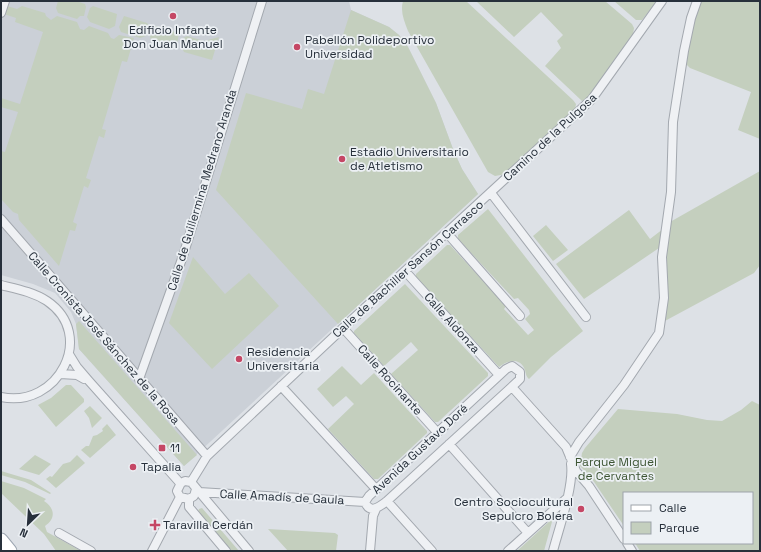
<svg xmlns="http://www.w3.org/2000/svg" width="761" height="552" viewBox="0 0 761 552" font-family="'Space Grotesk',sans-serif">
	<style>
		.built { fill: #cbd0d7 }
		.green { fill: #c4cfbe }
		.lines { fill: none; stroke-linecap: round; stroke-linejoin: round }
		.street-casing { stroke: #a3a8af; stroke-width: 10 }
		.primary-casing { stroke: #9da6b1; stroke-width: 15 }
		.street { stroke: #eff1f4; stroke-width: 8 }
		.primary { stroke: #fff; stroke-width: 13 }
		.poi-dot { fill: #c54765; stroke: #ecf0f4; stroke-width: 1.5 }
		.labels { text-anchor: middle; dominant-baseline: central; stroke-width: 3.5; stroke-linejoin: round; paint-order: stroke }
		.poi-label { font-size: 12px; fill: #27303b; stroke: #ecf0f4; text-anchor: start }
		.street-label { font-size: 12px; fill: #27303b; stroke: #ecf0f4 }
		.park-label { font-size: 12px; fill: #3e5635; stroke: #ecf0f4 }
	</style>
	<rect width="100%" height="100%" fill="#dde1e6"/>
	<path class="built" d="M 1,1 L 349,1 L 351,10 L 389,27 L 399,35 L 408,47 L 436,103 L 453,149 L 462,169 L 478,194 L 184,466 L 79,349 L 76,324 L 71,312 L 55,293 L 33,284 L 1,275 Z"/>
	<path class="green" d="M 58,1 L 76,1 L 85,4 L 86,7 L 84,16 L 80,16 L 77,19 L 58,13 L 56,8 Z
		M 403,1 L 466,1 L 573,100 L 576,104 L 575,110 L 506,174 L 495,176 L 488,172 L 408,31 C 404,21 400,11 403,1 Z
		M 476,1 L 605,1 L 632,24 L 634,28 L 633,35 L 594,92 L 587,99 L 582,101 L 545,66 L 561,48 L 557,41 L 563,35 L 541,12 L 514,37 Z
		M 614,1 L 657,1 L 642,20 L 636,20 Z
		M 698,1 L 760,1 L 760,139 L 738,130 L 751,92 L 690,68 L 683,61 Z
		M 7,6 L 17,9 L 22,6 L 45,13 L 46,16 L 51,20 L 57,16 L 77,22 L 80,29 L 84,30 L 89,26 L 108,33 L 111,38 L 114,39 L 119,35 L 134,38 L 127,62 L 122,61 L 102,129 L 106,130 L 104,138 L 99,136 L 86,178 L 91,180 L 88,188 L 84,186 L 73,222 L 77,224 L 75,231 L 70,230 L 59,266 L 19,220 L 18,214 L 13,212 L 1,199 L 1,151 L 5,152 L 18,112 L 1,107 L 1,98 L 20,104 L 43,32 L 15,22 L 16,18 L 4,14 Z
		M 93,6 L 117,14 L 115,26 L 109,29 L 90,22 L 87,17 L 90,8 Z
		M 351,10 L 389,27 L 399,35 L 408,47 L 436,103 L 453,149 L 462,169 L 478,194 L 338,324 L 216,190 L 246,93 L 302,109 L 308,89 L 324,94 Z
		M 124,16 L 147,23 L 149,26 L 146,36 L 140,38 L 121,32 L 119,27 Z
		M 156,26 L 179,33 L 177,45 L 172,48 L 152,42 L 150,37 L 152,28 Z
		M 187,36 L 204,41 L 219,37 L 212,60 L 184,52 L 181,46 L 183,38 Z
		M 760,171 L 760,265 L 754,273 L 663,322 L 663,258 L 670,222 Z
		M 488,209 L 583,331 L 551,357 L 529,379 C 526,376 526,374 525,370 C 520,357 508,360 499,367 L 416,277 L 416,274 L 447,245 L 450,245 L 506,306 L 504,309 L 528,335 L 534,330 L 525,319 L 530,314 L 529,310 L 518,298 L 514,299 L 458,239 L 458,235 Z
		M 629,210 L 650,239 L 663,229 L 659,248 L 584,299 L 556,264 Z
		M 546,225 L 568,250 L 553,261 L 533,236 Z
		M 193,257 L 225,294 L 249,273 L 279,306 L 212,369 L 169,323 Z
		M 405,284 L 488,373 L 488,376 L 438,422 L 435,422 L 391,374 L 418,350 L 411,342 L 384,366 L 354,333 L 354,331 Z
		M 79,321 L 197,455 L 184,466 L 79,349 L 76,324 Z
		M 342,366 L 361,385 L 374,373 L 427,431 L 427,433 L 378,479 L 374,479 L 328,429 L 354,404 L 346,396 L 333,407 L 317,389 Z
		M 66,385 L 71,385 L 84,399 L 84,402 L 56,427 L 38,405 L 51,398 Z
		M 752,401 L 760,405 L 760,551 L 640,551 L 635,543 L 752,543 L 752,493 L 624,493 L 624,526 L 590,476 L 580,466 L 582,453 L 585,448 L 618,409 L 677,414 L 707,420 L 722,421 L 741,410 Z
		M 90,406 L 102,418 L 92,428 L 89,418 L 84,411 Z
		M 107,424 L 116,435 L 90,458 L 81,450 L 86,446 L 89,446 L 93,436 L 97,435 L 103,431 L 102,429 Z
		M 35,455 L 51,464 L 39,475 L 19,469 Z
		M 77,455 L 85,463 L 56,488 L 46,479 L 50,476 L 52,477 L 63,464 L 70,462 Z
		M 1,471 L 31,480 L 51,493 L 50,494 L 25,482 L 1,475 Z
		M 1,481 L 24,488 L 46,499 L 44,501 C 55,508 56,519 45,526 L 47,532 L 81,551 L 56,551 L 44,534 L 1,493 Z
		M 202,508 L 239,551 L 231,551 L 198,512 L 199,509 Z
		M 553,518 L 544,551 L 517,551 Z
		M 268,529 L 335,533 L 338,535 L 336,551 L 288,551 Z"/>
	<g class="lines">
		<g class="street-casing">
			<path id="street" d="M 1,13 L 5,1
				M 491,193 L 586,317
				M 1,219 L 207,456
				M 447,233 L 520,316
				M 405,271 L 499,375
				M 1,285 C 17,289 33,292 47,301 C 97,335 58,409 1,397
				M 343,328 L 437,432
				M 69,354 L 77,367 L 89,381 L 180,483
				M 512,366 L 520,372 L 520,379 L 517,382 L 387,501 C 380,506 370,515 365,502 L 369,496 L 506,369 Z
				M 60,374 L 77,375 L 84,379
				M 139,379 L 183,256 L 262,1
				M 281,386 L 376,489
				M 512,387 L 566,447 L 576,471 L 589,486 L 624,539
				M 449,444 L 528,533
				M 570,457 L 579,442 L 624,385 L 659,333 L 664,298 L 662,257 L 671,192 L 673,122 L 684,51 L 691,18 L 697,1
				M 191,482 L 207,456 L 343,328 L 592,99 L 662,1
				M 196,489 L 194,496 L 189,499 L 180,497 L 177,491 L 181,483 L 185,481 L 191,482 L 249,551
				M 199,492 L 365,502
				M 189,499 L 189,507 L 226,551
				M 387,501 L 432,551
				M 59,533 L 91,551
				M 627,543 L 632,551
				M 152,551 L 180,497
				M 370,551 L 373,516 L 376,509
				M 508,551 L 566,499
				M 553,551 C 559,528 574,486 571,464"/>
		</g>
		<g class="primary-casing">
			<path id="primary" d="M 1,540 L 10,551"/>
		</g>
		<use href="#street" class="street"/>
		<use href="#primary" class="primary"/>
	</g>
	<g class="poi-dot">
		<circle cx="173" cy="16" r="4"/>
		<circle cx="297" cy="47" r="4"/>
		<circle cx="342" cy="159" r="4"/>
		<circle cx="239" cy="359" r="4"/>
		<rect x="158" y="444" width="8" height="8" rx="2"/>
		<circle cx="133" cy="467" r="4"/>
		<circle cx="581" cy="509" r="4"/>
		<path d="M153 519h4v4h4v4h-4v4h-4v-4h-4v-4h4z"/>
	</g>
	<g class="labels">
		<g class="poi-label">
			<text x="173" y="30" text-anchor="middle">Edificio Infante<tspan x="173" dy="14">Don Juan Manuel</tspan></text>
			<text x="305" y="40">Pabellón Polideportivo<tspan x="305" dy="14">Universidad</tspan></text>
			<text x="350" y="152">Estadio Universitario<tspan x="350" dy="14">de Atletismo</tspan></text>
			<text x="247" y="352">Residencia<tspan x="247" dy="14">Universitaria</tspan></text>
			<text x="170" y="448">11</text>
			<text x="141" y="467">Tapalia</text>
			<text x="573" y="502" text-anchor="end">Centro Sociocultural<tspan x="573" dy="14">Sepulcro Bolera</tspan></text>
			<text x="163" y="525">Taravilla Cerdán</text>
		</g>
		<g class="street-label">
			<text transform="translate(550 137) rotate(-43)">Camino de la Pulgosa</text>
			<text transform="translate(202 190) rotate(-73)">Calle de Guillermina Medrano Aranda</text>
			<text transform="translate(408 269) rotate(-42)">Calle de Bachiller Sansón Carrasco</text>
			<text transform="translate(452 323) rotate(48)">Calle Aldonza</text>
			<text transform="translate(104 338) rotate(49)">Calle Cronista José Sánchez de la Rosa</text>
			<text transform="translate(390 380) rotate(48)">Calle Rocinante</text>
			<text transform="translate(420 449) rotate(-43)">Avenida Gustavo Doré</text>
			<text transform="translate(282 497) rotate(3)">Calle Amadís de Gaula</text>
		</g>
		<g class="park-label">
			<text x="616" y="462">Parque Miguel<tspan x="616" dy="14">de Cervantes</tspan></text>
		</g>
	</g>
	<rect width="761" height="552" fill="none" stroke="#27303b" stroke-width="4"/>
	<rect x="623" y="492" width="130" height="52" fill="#ecf0f4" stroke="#9da3aa"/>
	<rect x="631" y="505" width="20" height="6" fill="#ffffff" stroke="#9da3aa"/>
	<text x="659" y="512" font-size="12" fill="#27303b">Calle</text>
	<rect x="631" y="522" width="20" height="12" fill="#c4cfbe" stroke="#9da3aa"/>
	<text x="659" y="532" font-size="12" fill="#27303b">Parque</text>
	<g transform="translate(28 524) rotate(205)" stroke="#ecf0f4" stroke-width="3" paint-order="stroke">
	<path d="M0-3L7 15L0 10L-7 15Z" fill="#27303b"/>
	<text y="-6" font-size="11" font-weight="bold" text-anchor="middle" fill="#27303b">N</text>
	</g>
</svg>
